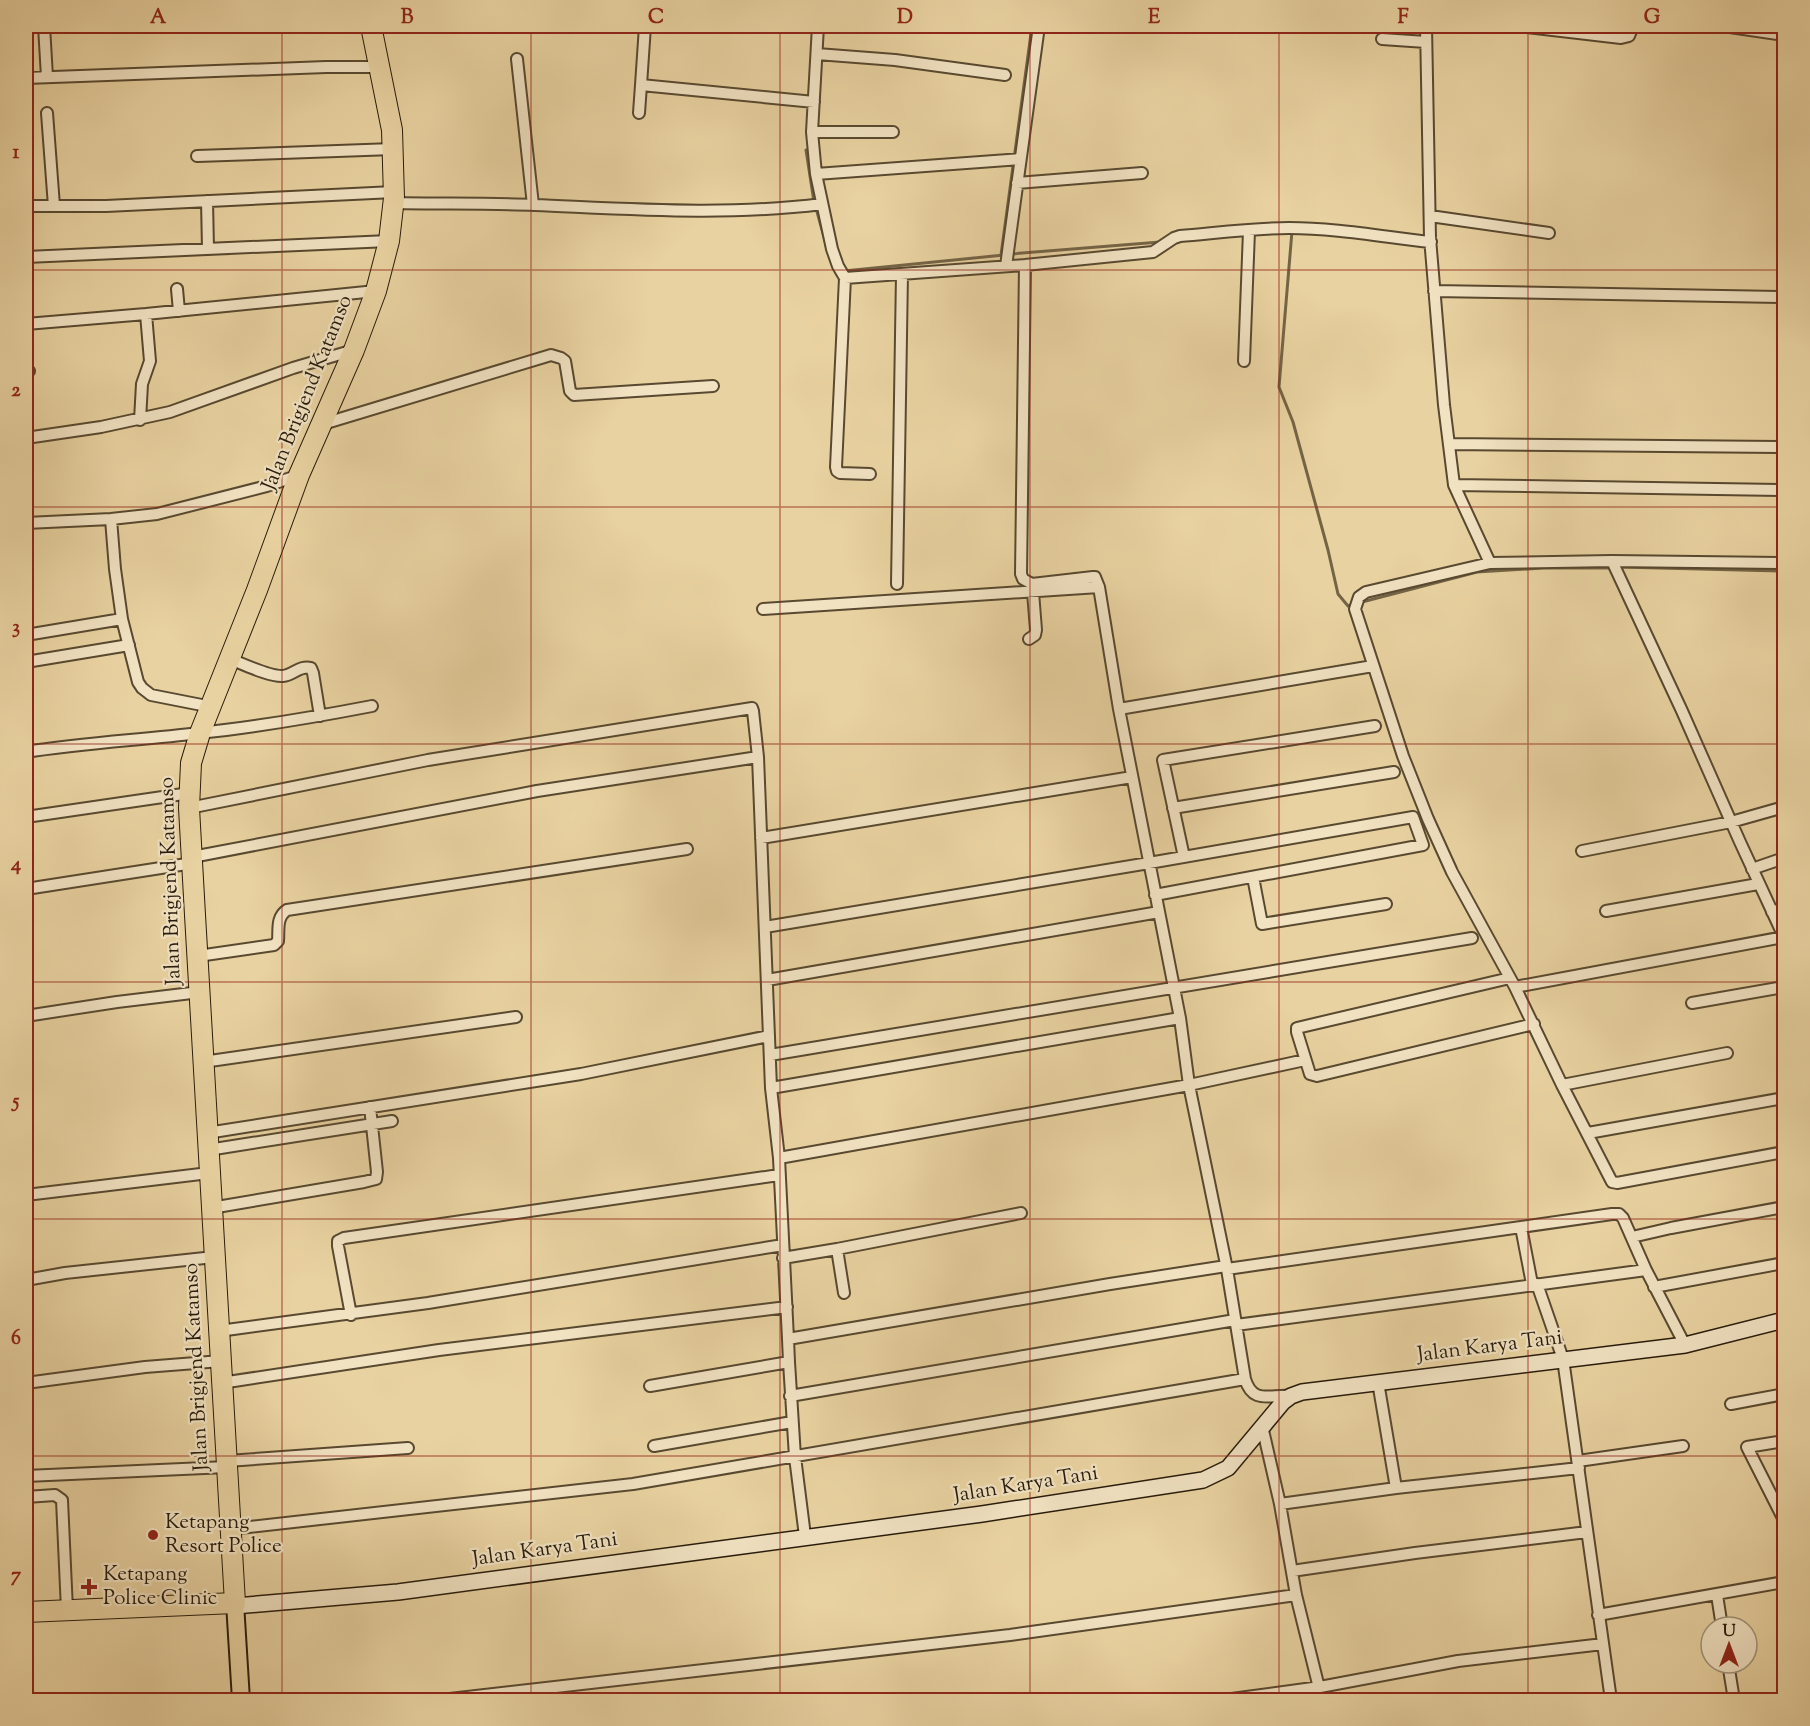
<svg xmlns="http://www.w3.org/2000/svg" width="1810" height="1726" viewBox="0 0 1810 1726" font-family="'Sorts Mill Goudy',serif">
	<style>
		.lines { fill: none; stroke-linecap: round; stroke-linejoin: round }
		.stream { stroke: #746446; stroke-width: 3 }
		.street-casing { stroke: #584930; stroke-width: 14 }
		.secondary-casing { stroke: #271b0b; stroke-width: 18 }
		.primary-casing { stroke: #271b0b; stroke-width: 20 }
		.highway-casing { stroke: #271b0b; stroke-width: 22 }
		.street { stroke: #f1e2c2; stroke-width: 10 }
		.secondary { stroke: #f1e2c2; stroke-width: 15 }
		.primary { stroke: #e9d2a1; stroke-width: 16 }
		.highway { stroke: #e9d2a1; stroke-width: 20 }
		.grid { fill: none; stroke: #8f2418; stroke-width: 1.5; stroke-opacity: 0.55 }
		.poi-dot { fill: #8f2418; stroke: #f1e2c2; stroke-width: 2 }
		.labels { text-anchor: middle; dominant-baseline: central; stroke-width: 4.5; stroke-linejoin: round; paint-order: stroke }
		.street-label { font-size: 21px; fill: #271b0b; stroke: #f1e2c2 }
		.poi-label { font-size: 21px; fill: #271b0b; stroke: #f1e2c2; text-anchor: start }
		.neatline { fill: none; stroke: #8f2418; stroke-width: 2 }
		.grid-label { font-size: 20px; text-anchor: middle; font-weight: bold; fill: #8f2418 }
	</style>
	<rect width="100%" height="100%" fill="#e9d2a1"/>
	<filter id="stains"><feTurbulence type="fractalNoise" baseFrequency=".00333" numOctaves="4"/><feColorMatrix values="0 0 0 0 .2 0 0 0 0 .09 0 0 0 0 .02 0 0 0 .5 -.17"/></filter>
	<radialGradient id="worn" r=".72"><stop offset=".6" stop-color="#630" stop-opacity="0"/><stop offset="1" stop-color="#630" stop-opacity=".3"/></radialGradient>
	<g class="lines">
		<path class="stream" d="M 806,150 L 814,202
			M 816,208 L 827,248
			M 1292,231 L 1279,387 L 1293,422 L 1328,550 L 1338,594 L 1348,606 L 1352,604
			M 1011,254 L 1160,242
			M 1001,255 L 1032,26
			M 844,271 L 1004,255
			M 1619,567 L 1784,571
			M 1362,602 L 1477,572 L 1543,568 L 1612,568"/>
		<g class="street-casing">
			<path id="street" d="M 44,26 L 47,77
				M 645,26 L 641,85 L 814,102
				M 818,26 L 812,132 L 816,174 L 832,249 L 838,266 L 845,278 L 1025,265 L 1153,252 L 1174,238 L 1180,236 C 1216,233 1253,228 1289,228 C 1336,228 1384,237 1431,242
				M 1426,26 L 1430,238 L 1444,405 L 1454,485 L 1490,563
				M 1517,26 L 1621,38 L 1629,36 L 1633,26
				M 1723,26 L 1784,35
				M 1382,39 L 1426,42
				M 817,54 L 895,60 L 1005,75
				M 517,59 L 533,205
				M 26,78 L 326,67 L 380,67
				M 47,113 L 54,206
				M 639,113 L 641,85
				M 812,132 L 893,132
				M 197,156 L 393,149
				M 816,174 L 1020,159
				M 1017,183 L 1142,173
				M 207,201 L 208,249
				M 394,203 C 441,204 488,203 535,205 C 631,209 726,216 822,204
				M 26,206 L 106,206 L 394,192
				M 1430,216 L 1549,233
				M 26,257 L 389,241
				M 1025,265 L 1021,574 L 1023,579 L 1032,584 L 1093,577 L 1095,577 L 1099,587
				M 1006,266 L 1039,26
				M 845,278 L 836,467 L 837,471 L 840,473 L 870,474
				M 177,289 L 179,311
				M 1434,291 L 1784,297
				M 26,324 L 146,314 L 376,291
				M 1244,361 L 1249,231
				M 26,372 L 29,371
				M 140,420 L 142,384 L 150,361 L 146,314
				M 323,424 L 551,355 L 561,358 L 565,361 L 570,391 L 574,395 L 713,386
				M 26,438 L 101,427 L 170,412 L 293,368 L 354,350
				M 1449,444 L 1784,447
				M 1454,485 L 1784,490
				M 26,523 L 111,519 L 157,514 L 267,486 L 299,475
				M 1612,561 L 1682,711 L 1740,842 L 1784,937
				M 1784,563 L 1612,561 L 1490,563 L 1366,592 L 1359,597 L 1355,609 L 1403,756 L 1428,819 L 1452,872 L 1515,987 L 1562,1085 L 1612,1182 L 1617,1183 L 1784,1152
				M 897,584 L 902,274
				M 763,609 L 1099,587 L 1119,709 L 1180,1018 L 1189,1085 L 1227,1269 L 1245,1379
				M 122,619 L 138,682 L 142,688 L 151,695 L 212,707
				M 26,635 L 122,619 L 115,569 L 111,519
				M 1029,639 L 1035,635 L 1036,630 L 1033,592
				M 230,659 C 243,664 270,677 283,676 C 293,675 300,665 311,668 L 313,673 L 320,716
				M 26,662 L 129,645
				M 1119,709 L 1373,666
				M 26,752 C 83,743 141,740 199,733 C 257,727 315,717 372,706
				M 189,808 L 428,760 L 752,708 L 753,711 L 758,757 L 771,1088 L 779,1158 L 788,1339
				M 1173,808 L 1394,772
				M 26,817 L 190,793
				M 761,838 L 1132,777
				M 1582,851 L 1731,822 L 1784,807
				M 192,857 L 537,791 L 758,757
				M 1184,857 L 1163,760 L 1375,726
				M 1752,869 L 1784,858
				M 1253,877 L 1262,924 L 1386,904
				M 26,889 L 193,863
				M 1606,911 L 1758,884
				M 1772,912 L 1784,908
				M 765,927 L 1149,863 L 1413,817 L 1423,845 L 1155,895
				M 198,956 L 274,945 L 278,941 C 279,930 276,917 287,910 L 687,849
				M 1510,978 L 1297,1028 L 1297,1032 L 1310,1074 L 1317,1076 L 1534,1024
				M 767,980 L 1159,912
				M 1515,987 L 1784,937
				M 1692,1003 L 1784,987
				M 26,1016 L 117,1002 L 200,992
				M 770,1055 L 1472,938
				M 203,1062 L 516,1017
				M 1562,1085 L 1727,1053
				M 771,1088 L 1180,1018
				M 207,1133 L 581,1074 L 769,1036
				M 1588,1133 L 1784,1098
				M 208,1150 L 392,1121
				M 779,1158 L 1189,1085 L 1305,1060
				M 26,1195 L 209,1173
				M 211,1208 L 364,1182 L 376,1179 L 377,1172 L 370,1107
				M 1632,1237 L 1671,1228 L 1784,1207
				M 837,1249 L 844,1293
				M 783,1258 L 837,1249 L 1021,1213
				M 1227,1269 L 1521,1227
				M 26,1280 L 65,1273 L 214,1257
				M 1532,1284 L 1521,1227 L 1612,1214 L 1619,1214 L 1623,1218 L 1646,1270
				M 1537,1284 L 1563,1359 L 1611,1700
				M 1654,1287 L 1784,1263
				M 351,1315 L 338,1246 L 338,1241 L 344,1238 L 779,1175
				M 1236,1325 L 1646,1270 L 1685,1345
				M 219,1331 L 428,1303 L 783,1245
				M 789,1362 L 788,1339 L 1110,1284 L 1226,1266
				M 1378,1382 L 1396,1488 L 1579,1468
				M 26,1383 L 145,1367 L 221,1361
				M 221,1383 L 439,1350 L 787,1307
				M 650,1386 L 789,1362 L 795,1457 L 805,1536
				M 790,1396 L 1235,1320
				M 1731,1404 L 1784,1394
				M 1262,1426 L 1280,1504 L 1296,1595 L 1322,1700
				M 1784,1441 L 1747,1447 L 1784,1520
				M 654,1446 L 792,1422
				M 227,1461 L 408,1448
				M 1578,1461 L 1683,1446
				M 26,1476 L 227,1467
				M 26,1497 L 55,1495 L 62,1500 L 67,1610
				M 1280,1504 L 1396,1488
				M 231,1529 L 633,1484 L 1245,1379 C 1253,1405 1270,1394 1291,1396
				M 1292,1571 L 1415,1553 L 1587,1532
				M 1717,1595 L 1722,1627
				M 1598,1615 L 1784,1582
				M 1728,1663 L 1734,1700
				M 441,1700 L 1010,1635 L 1296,1595
				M 1224,1700 L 1320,1687 L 1458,1661 L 1603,1644"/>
		</g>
		<g class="secondary-casing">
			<path id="secondary" d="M 235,1606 L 398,1592 L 982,1514 L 1203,1480 L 1228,1468 L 1283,1402 L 1291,1396 L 1302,1392 L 1685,1345 L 1784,1320"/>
		</g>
		<g class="primary-casing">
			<path id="primary" d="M 235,1603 L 241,1700"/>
		</g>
		<g class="highway-casing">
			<path id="highway" d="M 26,1612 L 235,1603 L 195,915 L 189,808 L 191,763 L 200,733 L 257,590 L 299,475 L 354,350 L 376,291 L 389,241 L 394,198 L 392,130 L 371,26"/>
		</g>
		<use href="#street" class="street"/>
		<use href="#secondary" class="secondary"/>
		<use href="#primary" class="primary"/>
		<use href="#highway" class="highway"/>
	</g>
	<path class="grid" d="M 282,26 L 282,1700M 531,26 L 531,1700M 780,26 L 780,1700M 1030,26 L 1030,1700M 1279,26 L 1279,1700M 1528,26 L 1528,1700M 26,270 L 1784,270M 26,507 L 1784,507M 26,744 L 1784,744M 26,982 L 1784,982M 26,1219 L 1784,1219M 26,1456 L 1784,1456"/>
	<g class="poi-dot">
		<circle cx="153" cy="1535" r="6"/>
		<path d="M86 1578h6v6h6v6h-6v6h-6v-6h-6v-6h6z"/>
	</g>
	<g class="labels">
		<g class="street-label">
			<text transform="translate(308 393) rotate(-68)">Jalan Brigjend Katamso</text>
			<text transform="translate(171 881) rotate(-92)">Jalan Brigjend Katamso</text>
			<text transform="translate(1490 1347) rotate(-7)">Jalan Karya Tani</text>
			<text transform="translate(197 1367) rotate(-93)">Jalan Brigjend Katamso</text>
			<text transform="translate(1026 1485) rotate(-9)">Jalan Karya Tani</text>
			<text transform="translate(545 1550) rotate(-8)">Jalan Karya Tani</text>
		</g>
		<g class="poi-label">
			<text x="165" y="1523">Ketapang<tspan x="165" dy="24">Resort Police</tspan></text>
			<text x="103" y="1575">Ketapang<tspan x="103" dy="24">Police Clinic</tspan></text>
		</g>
	</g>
	<rect width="1810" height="1726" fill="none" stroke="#e9d2a1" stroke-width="66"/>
	<g transform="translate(1729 1645)"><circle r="28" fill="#f1e2c2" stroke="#a09279" stroke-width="1.5"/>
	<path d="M0-4.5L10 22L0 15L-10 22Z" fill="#8f2418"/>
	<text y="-9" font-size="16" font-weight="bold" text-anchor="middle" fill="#271b0b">U</text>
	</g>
	<rect x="33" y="33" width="1744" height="1660" class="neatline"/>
	<g class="grid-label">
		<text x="158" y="23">A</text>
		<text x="407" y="23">B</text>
		<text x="656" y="23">C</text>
		<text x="905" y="23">D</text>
		<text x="1154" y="23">E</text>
		<text x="1403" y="23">F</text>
		<text x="1652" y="23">G</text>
		<text x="16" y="158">1</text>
		<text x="16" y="396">2</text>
		<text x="16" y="633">3</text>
		<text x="16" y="870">4</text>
		<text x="16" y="1107">5</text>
		<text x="16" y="1344">6</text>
		<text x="16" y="1581">7</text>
	</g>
	<rect width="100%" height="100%" filter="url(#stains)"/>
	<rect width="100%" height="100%" fill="url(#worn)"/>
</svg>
